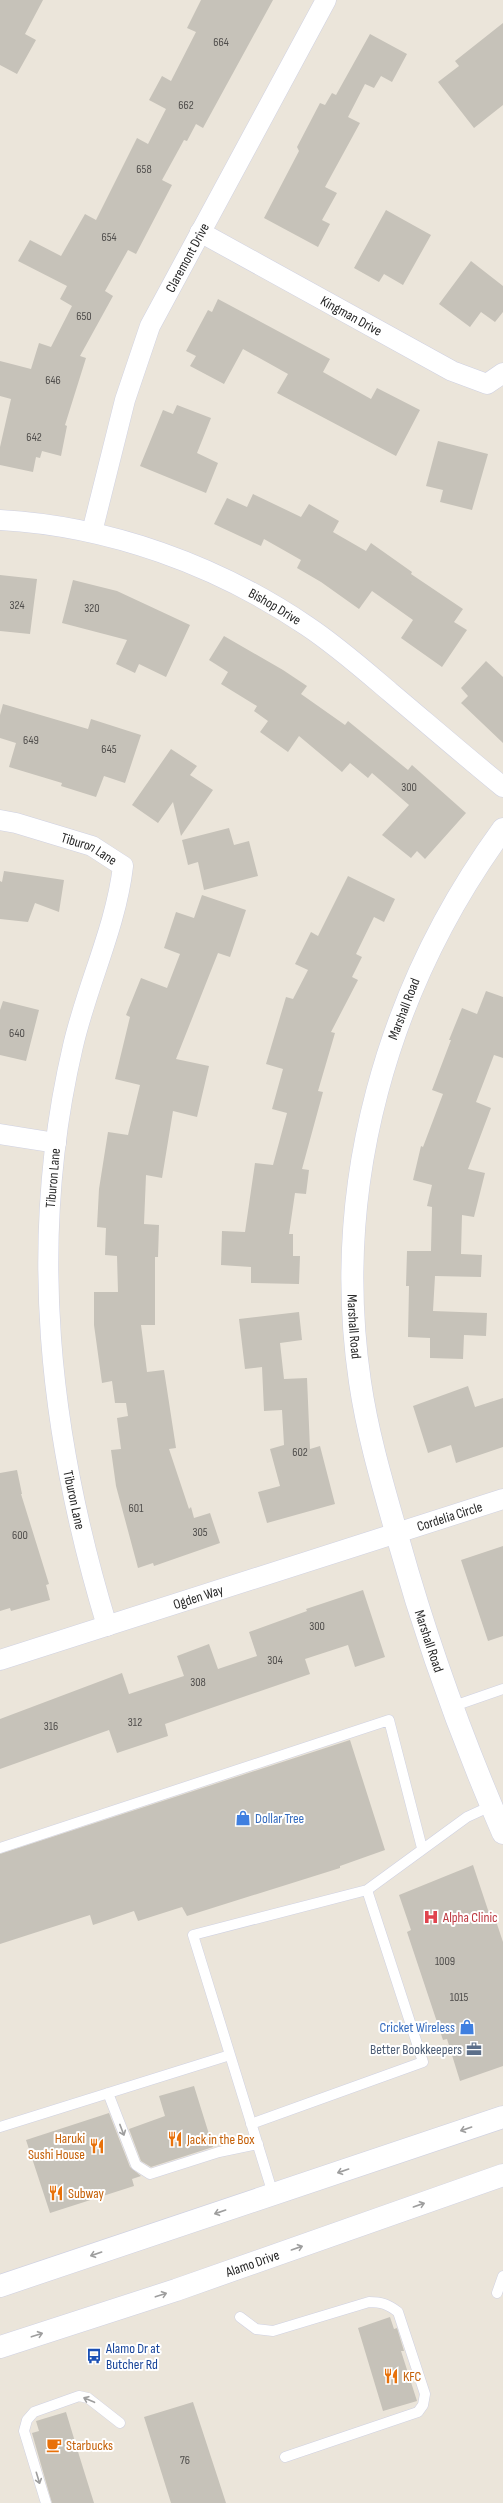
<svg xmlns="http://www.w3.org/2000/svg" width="503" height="2503" viewBox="0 0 503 2503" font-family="'Sofia Sans Condensed',sans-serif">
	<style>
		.building { fill: #c6c2b9 }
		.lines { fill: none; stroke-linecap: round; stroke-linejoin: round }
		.service-casing { stroke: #cfd1e2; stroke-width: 11 }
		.minor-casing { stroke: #cfd1e2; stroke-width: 21 }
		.tertiary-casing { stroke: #cfd1e2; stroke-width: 23 }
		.secondary-casing { stroke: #cfd1e2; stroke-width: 23 }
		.service { stroke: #fff; stroke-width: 10 }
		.minor { stroke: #fff; stroke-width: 20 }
		.tertiary { stroke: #fff; stroke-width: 22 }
		.secondary { stroke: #fff; stroke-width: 22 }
		.oneway { stroke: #9e9e9e }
		.labels { text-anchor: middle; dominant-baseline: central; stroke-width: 4; stroke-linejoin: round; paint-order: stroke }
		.number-label { font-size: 12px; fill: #504e4c }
		.street-label { font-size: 14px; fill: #282828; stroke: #fff }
		.shop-label { font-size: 14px; fill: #366cbe; stroke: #fff; text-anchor: start }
		.health-label { font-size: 14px; fill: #be3a42; stroke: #fff; text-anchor: start }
		.service-label { font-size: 14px; fill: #4e5e75; stroke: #fff; text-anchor: end }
		.food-label { font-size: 14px; fill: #c56008; stroke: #fff; text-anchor: start }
		.transit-label { font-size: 14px; fill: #164399; stroke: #fff; text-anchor: start }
	</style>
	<rect width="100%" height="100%" fill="#ebe5da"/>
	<path class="building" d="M 0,0 L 43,0 L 25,34 L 36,40 L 17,74 L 0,65 Z
		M 201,0 L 273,0 L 203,128 L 196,124 L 187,141 L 184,140 L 162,180 L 172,185 L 136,254 L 128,250 L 105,291 L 113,296 L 80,356 L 86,358 L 65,425 L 67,426 L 61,456 L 42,451 L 40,458 L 36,457 L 33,472 L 0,465 L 0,447 L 11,399 L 0,396 L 0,361 L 31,369 L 39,343 L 51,347 L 72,306 L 60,299 L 67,286 L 18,261 L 30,240 L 61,256 L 85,214 L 96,220 L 137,138 L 148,144 L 166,109 L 149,100 L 162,76 L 171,81 L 196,32 L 187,28 Z
		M 503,23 L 503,105 L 474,128 L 438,82 L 459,66 L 455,61 Z
		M 370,34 L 407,54 L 392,82 L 381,76 L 374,88 L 365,84 L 348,117 L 360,123 L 325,187 L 337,193 L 322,220 L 330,224 L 318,247 L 264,218 L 299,151 L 297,147 L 320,103 L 325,105 L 332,93 L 336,95 Z
		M 386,210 L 431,235 L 403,285 L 384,274 L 379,282 L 354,268 Z
		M 471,261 L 503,286 L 503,312 L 495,322 L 481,312 L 470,327 L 439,304 Z
		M 218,299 L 330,359 L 323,372 L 371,399 L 377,388 L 420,410 L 396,456 L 277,393 L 288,374 L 243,349 L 224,384 L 190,366 L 196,356 L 186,351 L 208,310 L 212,312 Z
		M 177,405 L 211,418 L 197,453 L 218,463 L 206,493 L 140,466 L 163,410 L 173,414 Z
		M 438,441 L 488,454 L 472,510 L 440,502 L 443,490 L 426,486 Z
		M 253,494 L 301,517 L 309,504 L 339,521 L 333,532 L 366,551 L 371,543 L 412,572 L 411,574 L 463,609 L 454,622 L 467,630 L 442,667 L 401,638 L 413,620 L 372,591 L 359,609 L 321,582 L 297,568 L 301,560 L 264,539 L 261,546 L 214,524 L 227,498 L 247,507 Z
		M 0,575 L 37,579 L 30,634 L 0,631 Z
		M 73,580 L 117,591 L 190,625 L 166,677 L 139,664 L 135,673 L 116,664 L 127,640 L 62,623 Z
		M 224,636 L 283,670 L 307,686 L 301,694 L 345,725 L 348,721 L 408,770 L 412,765 L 466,813 L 425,859 L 417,851 L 411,858 L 382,835 L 409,805 L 372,773 L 368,778 L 350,763 L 342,772 L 299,736 L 288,752 L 260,732 L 268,721 L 254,711 L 257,706 L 221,684 L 228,672 L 209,660 Z
		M 486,661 L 503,677 L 503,743 L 461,703 L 468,696 L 461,688 Z
		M 3,704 L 88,729 L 91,719 L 141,735 L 125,783 L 104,776 L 96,797 L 61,786 L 62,783 L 9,767 L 16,743 L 0,738 L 0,715 Z
		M 171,749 L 197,766 L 190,775 L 213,790 L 181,836 L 173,802 L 158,823 L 132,805 Z
		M 229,828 L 234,845 L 249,841 L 258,876 L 204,890 L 198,862 L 188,865 L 182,840 Z
		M 4,871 L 64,880 L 59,912 L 35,903 L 28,922 L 0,919 L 0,881 L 2,882 Z
		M 348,876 L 395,899 L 384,922 L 374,917 L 356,954 L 362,957 L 352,977 L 358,980 L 331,1032 L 335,1033 L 318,1091 L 323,1092 L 302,1169 L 309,1170 L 306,1194 L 295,1193 L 289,1234 L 293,1234 L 293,1256 L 300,1256 L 299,1284 L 251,1283 L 251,1267 L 221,1265 L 222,1231 L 245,1232 L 255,1163 L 273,1165 L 287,1113 L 272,1109 L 283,1069 L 266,1064 L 286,997 L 293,999 L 308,970 L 295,964 L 311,932 L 318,936 Z
		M 202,895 L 246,910 L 230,957 L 218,953 L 176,1059 L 209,1066 L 197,1117 L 173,1111 L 162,1178 L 146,1175 L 144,1224 L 159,1225 L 158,1257 L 155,1257 L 155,1325 L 141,1325 L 147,1372 L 164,1370 L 176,1448 L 169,1449 L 189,1509 L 191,1507 L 194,1518 L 210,1513 L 220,1543 L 154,1566 L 153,1563 L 138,1568 L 116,1486 L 111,1450 L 121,1449 L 117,1418 L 128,1416 L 126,1403 L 115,1403 L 112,1381 L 102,1383 L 94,1325 L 94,1292 L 118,1292 L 117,1256 L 105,1255 L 106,1228 L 97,1227 L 99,1189 L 108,1132 L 128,1135 L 140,1085 L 115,1079 L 130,1017 L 126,1015 L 141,978 L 167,988 L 180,954 L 164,948 L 176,912 L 194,918 Z
		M 486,991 L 503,997 L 503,1058 L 494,1055 L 476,1102 L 491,1108 L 468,1169 L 485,1173 L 474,1217 L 462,1215 L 461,1254 L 482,1255 L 481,1277 L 435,1276 L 433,1311 L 487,1313 L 486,1336 L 464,1335 L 463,1359 L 430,1358 L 430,1338 L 408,1337 L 409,1286 L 406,1286 L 407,1251 L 431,1251 L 432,1207 L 427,1206 L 432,1185 L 413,1180 L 421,1146 L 423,1147 L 443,1094 L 432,1090 L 451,1040 L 449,1040 L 462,1008 L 477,1014 Z
		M 3,1001 L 39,1010 L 26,1061 L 0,1055 L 0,1010 Z
		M 299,1312 L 302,1340 L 280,1343 L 284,1379 L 307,1378 L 310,1449 L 320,1446 L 335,1504 L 267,1523 L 258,1492 L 280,1486 L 270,1449 L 284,1445 L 282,1410 L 264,1411 L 262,1367 L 245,1369 L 239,1319 Z
		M 468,1386 L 475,1407 L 503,1398 L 503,1447 L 456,1463 L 451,1445 L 428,1453 L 413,1406 Z
		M 17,1470 L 22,1494 L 21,1494 L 49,1584 L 46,1585 L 50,1600 L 11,1611 L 10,1608 L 0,1611 L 0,1473 Z
		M 503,1546 L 503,1636 L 488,1641 L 461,1560 Z
		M 363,1590 L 385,1657 L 355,1667 L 348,1645 L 305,1659 L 310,1674 L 165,1724 L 168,1736 L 117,1753 L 109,1730 L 0,1769 L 0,1719 L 122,1673 L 129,1694 L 184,1676 L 177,1656 L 209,1644 L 218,1669 L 257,1656 L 249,1632 L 307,1611 L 306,1609 Z
		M 350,1740 L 385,1850 L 340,1866 L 340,1868 L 187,1916 L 182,1907 L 138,1921 L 134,1911 L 93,1925 L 90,1915 L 0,1944 L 0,1854 Z
		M 473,1865 L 492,1922 L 496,1921 L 503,1942 L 503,2066 L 460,2081 L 447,2039 L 443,2040 L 407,1932 L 411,1930 L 399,1895 Z
		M 194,2086 L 213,2147 L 151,2167 L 141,2161 L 129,2129 L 165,2116 L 159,2096 Z
		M 109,2113 L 130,2167 L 141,2176 L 132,2179 L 134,2186 L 50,2213 L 26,2140 Z
		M 390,2317 L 394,2329 L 397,2328 L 404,2351 L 401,2351 L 417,2401 L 383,2411 L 358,2328 Z
		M 193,2402 L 226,2503 L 171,2503 L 144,2417 Z
		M 66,2412 L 79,2455 L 94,2503 L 52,2503 L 32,2433 L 39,2431 L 36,2421 Z"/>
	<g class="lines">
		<g class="service-casing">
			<path id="service" d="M 451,1707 L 503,1689
				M 0,1848 L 389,1720 L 422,1848
				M 367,1890 L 467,1817 L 491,1806
				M 108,2093 L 136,2165 L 150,2174 L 219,2152 L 258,2144
				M 251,2124 L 423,2062 L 367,1890 L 193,1935 L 273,2194
				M 0,2127 L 230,2055
				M 497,2293 L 503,2276
				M 240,2317 L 256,2329 L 273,2331 L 369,2302 C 381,2302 388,2304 398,2312 L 425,2394 L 423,2405 L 418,2412 L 285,2457
				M 46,2503 L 24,2431 L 27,2420 L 34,2412 L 79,2396 L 88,2398 L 120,2423"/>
		</g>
		<g class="minor-casing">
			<g id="minor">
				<path id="s1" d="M 200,232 L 452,371 L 487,384 L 503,373"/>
				<path id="s2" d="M 0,520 C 109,526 217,565 307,626 C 337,646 363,669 390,692 C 428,724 465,756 503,787"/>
				<path id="s3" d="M 92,532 L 125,400 L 150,326 L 326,0"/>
				<path id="s4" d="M 0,820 L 16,823 L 92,846 L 123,866 C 116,927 87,985 73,1046 C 27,1242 49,1435 107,1626"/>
				<path d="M 0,1134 L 56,1143"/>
				<path id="s5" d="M 0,1660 L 503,1499"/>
			</g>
		</g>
		<g class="tertiary-casing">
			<g id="tertiary">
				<path id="s6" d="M 503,829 C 387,988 331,1186 360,1382 C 368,1437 384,1489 399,1542 C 427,1642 462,1739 503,1833"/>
			</g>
		</g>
		<g class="secondary-casing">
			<g id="secondary">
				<path d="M 0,2286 L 503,2117"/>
				<path id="s7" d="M 0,2347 L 176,2290 L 503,2175"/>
			</g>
		</g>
		<use href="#service" class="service"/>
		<use href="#minor" class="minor"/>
		<use href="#tertiary" class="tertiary"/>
		<use href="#secondary" class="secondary"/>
	</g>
	<defs><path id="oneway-shaft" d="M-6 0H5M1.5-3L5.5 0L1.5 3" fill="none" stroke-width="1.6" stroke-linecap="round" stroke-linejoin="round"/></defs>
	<g class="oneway">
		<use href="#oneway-shaft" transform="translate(466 2129) rotate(161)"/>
		<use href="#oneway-shaft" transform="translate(122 2130) rotate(69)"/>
		<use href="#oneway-shaft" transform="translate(343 2171) rotate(161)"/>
		<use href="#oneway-shaft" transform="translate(419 2205) rotate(-19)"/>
		<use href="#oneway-shaft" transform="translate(220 2212) rotate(161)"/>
		<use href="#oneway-shaft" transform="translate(297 2248) rotate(-19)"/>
		<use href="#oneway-shaft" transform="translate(96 2254) rotate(161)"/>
		<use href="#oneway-shaft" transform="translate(161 2295) rotate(-18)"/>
		<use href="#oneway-shaft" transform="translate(37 2335) rotate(-18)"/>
		<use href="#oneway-shaft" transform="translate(89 2400) rotate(-157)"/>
		<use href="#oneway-shaft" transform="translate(38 2478) rotate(73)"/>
	</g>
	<defs>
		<g id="shop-bare" transform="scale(1.2)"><path d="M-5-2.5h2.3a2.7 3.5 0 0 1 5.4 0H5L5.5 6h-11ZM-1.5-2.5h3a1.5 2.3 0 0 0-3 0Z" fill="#3f7fe0" stroke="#fff" stroke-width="2.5" paint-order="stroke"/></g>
		<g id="hospital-bare" transform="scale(1.2)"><path d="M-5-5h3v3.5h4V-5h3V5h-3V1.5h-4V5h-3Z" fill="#e0444e" stroke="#fff" stroke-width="2.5" paint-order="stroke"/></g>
		<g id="office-bare" transform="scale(1.2)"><path d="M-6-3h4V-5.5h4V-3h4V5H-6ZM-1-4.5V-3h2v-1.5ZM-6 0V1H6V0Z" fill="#5c6f8a" stroke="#fff" stroke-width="2.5" paint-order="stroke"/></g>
		<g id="restaurant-bare" transform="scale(1.2)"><path d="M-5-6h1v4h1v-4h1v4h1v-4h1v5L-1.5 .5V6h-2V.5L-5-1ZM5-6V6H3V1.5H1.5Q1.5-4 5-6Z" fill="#e8710a" stroke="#fff" stroke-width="2.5" paint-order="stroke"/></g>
		<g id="bus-bare" transform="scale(1.2)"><path d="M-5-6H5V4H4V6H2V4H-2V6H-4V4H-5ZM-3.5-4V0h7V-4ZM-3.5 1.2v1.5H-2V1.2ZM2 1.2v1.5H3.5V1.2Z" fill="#1a4fb4" stroke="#fff" stroke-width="2.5" paint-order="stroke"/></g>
		<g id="cafe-bare" transform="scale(1.2)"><path d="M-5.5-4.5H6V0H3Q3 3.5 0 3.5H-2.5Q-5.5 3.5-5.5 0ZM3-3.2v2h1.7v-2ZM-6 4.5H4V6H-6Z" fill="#e8710a" stroke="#fff" stroke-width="2.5" paint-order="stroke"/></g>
	</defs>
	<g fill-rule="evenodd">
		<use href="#shop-bare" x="243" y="1818"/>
		<use href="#hospital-bare" x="431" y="1917"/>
		<use href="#shop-bare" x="467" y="2027"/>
		<use href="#office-bare" x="474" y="2049"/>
		<use href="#restaurant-bare" x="175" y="2139"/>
		<use href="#restaurant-bare" x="97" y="2146"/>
		<use href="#restaurant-bare" x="56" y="2193"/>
		<use href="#bus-bare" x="94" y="2356"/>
		<use href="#restaurant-bare" x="391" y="2376"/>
		<use href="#cafe-bare" x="54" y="2445"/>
	</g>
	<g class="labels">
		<g class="number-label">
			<text x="221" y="42">664</text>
			<text x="186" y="105">662</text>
			<text x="144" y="169">658</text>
			<text x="109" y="237">654</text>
			<text x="84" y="316">650</text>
			<text x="53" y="380">646</text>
			<text x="34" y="437">642</text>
			<text x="17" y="605">324</text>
			<text x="92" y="608">320</text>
			<text x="31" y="740">649</text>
			<text x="109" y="749">645</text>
			<text x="409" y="787">300</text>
			<text x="17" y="1033">640</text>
			<text x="300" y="1452">602</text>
			<text x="136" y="1508">601</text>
			<text x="200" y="1532">305</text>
			<text x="20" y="1535">600</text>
			<text x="317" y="1626">300</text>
			<text x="275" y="1660">304</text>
			<text x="198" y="1682">308</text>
			<text x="135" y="1722">312</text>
			<text x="51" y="1726">316</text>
			<text x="445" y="1961">1009</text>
			<text x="459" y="1997">1015</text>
			<text x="185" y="2460">76</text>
		</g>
		<g class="street-label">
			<text stroke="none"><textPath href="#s3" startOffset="292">Claremont Drive</textPath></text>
			<text stroke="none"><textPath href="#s1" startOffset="173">Kingman Drive</textPath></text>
			<text stroke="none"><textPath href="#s2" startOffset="291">Bishop Drive</textPath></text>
			<text stroke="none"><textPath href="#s4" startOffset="94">Tiburon Lane</textPath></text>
			<text transform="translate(404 1009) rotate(-69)">Marshall Road</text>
			<text transform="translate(53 1178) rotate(-85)">Tiburon Lane</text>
			<text stroke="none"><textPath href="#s6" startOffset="530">Marshall Road</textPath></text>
			<text transform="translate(74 1500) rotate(78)">Tiburon Lane</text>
			<text stroke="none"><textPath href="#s5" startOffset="472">Cordelia Circle</textPath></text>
			<text stroke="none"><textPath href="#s5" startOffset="208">Ogden Way</textPath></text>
			<text stroke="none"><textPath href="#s6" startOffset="854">Marshall Road</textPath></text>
			<text stroke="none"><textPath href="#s7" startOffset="266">Alamo Drive</textPath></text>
		</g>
		<g class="shop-label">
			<text x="255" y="1818">Dollar Tree</text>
			<text x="455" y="2027" text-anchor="end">Cricket Wireless</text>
		</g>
		<g class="health-label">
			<text x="443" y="1917">Alpha Clinic</text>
		</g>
		<g class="service-label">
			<text x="462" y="2049">Better Bookkeepers</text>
		</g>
		<g class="food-label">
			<text x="85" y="2138" text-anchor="end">Haruki<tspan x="85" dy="16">Sushi House</tspan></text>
			<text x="187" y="2139">Jack in the Box</text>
			<text x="68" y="2193">Subway</text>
			<text x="403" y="2376">KFC</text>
			<text x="66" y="2445">Starbucks</text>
		</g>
		<g class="transit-label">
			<text x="106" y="2348">Alamo Dr at<tspan x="106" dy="16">Butcher Rd</tspan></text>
		</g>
	</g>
</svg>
